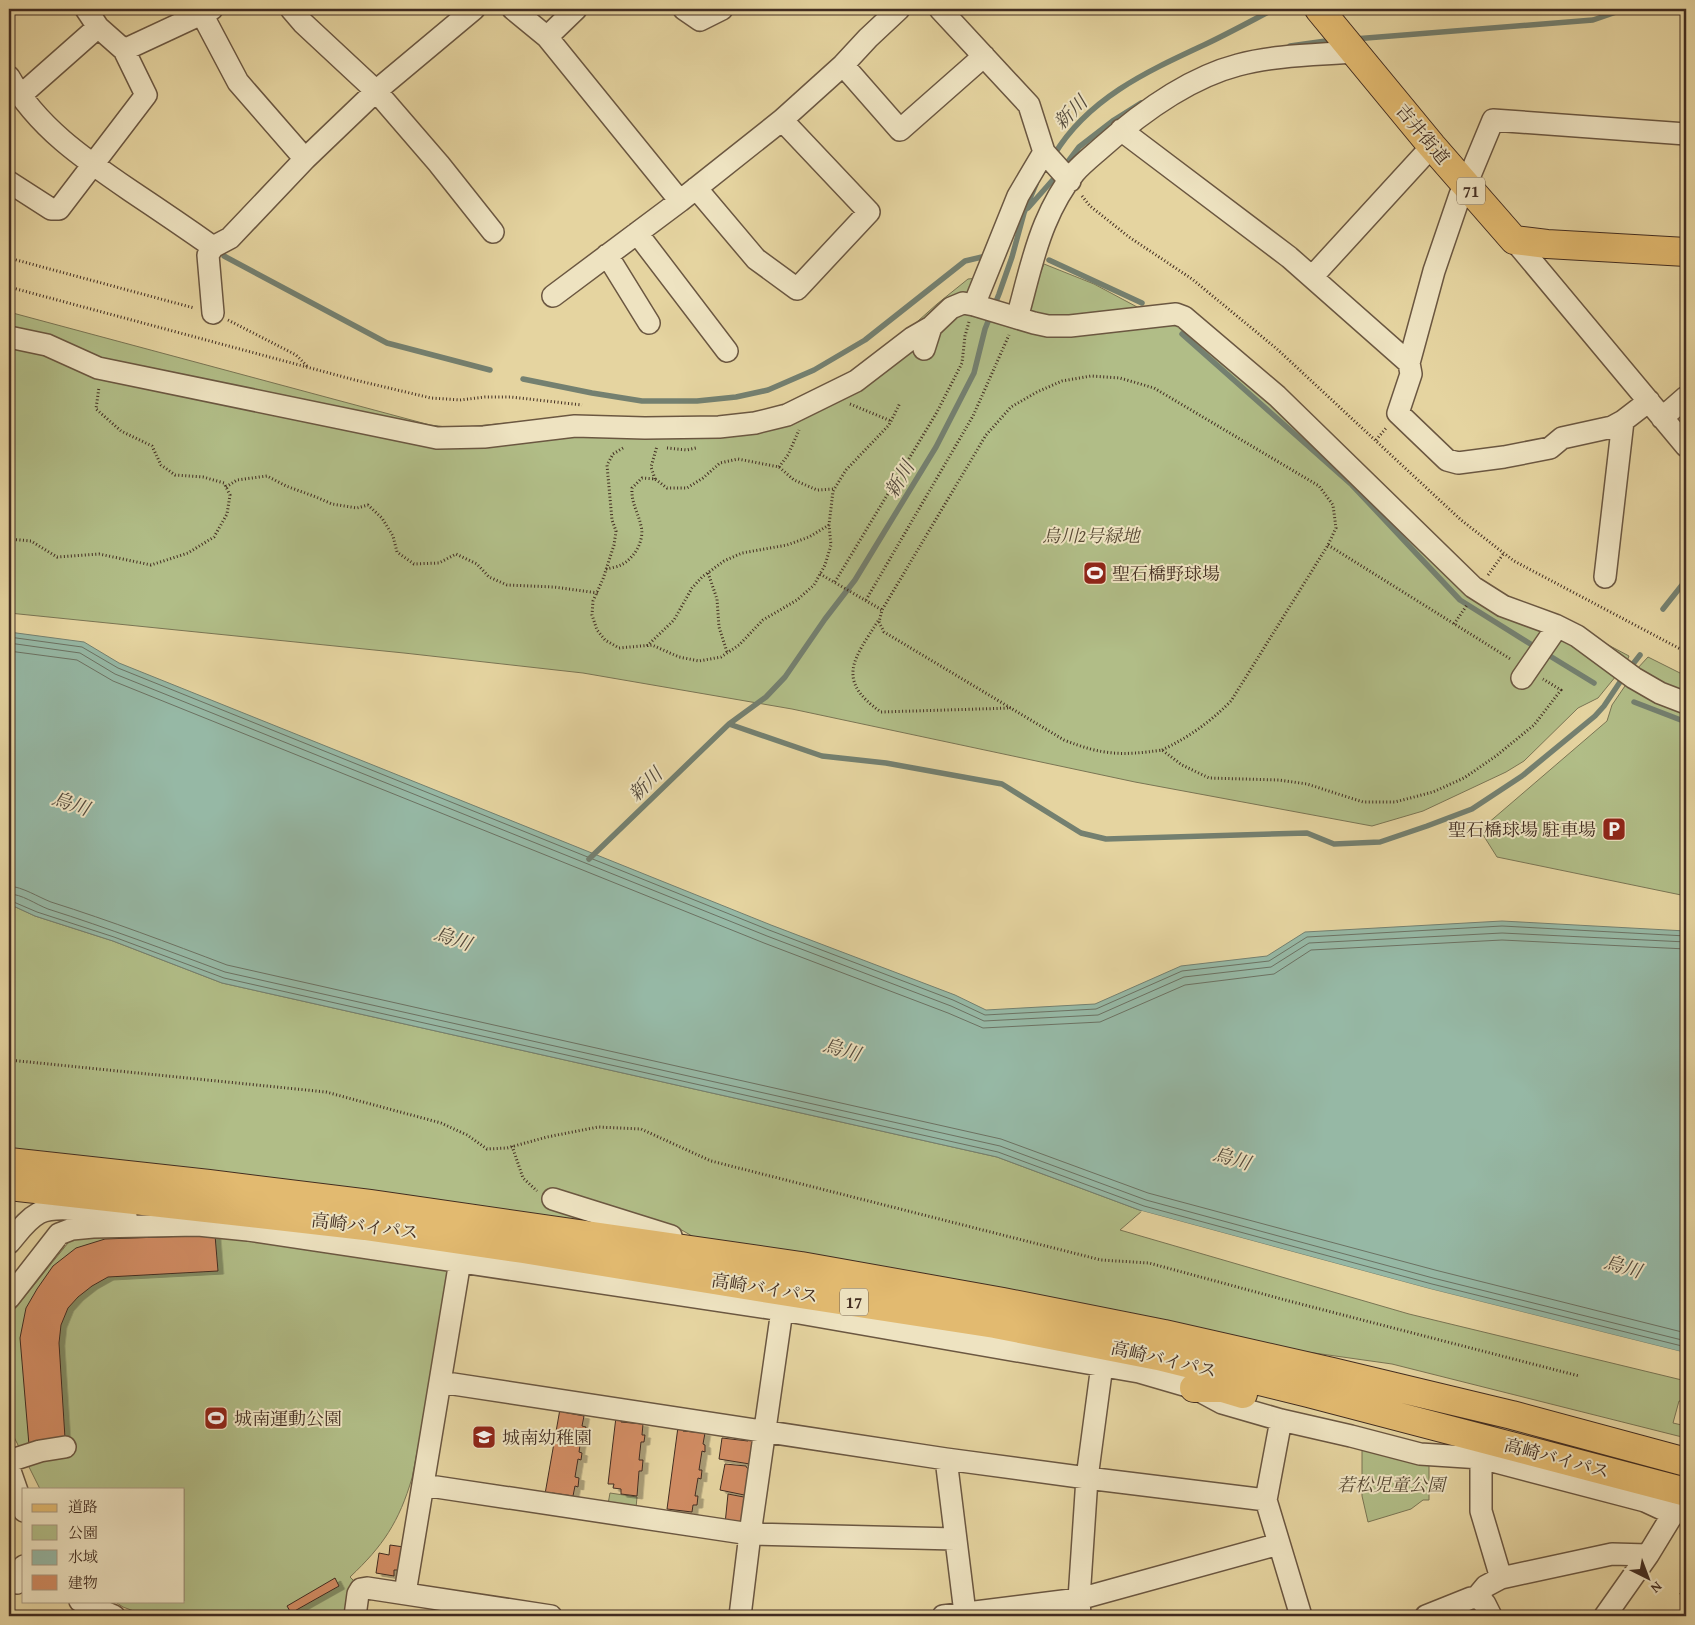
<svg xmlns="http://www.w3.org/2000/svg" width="1695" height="1625" viewBox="0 0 1695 1625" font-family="'Gentium Book Plus','Noto Serif JP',serif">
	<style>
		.green { fill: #b1bd87; stroke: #7a7554 }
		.water { fill: #96b8a5; stroke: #748070 }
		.pier { fill: #e5d4a0 }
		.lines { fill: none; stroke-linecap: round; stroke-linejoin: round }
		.shore { stroke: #6c7263; stroke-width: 1 }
		.stream { stroke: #748070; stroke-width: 5.5 }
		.building { fill: #d18c63; stroke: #422d21; filter: url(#shadow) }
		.minor-casing { stroke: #6b5741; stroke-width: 24 }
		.major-casing { stroke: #422d21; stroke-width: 30 }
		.highway-casing { stroke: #422d21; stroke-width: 30 }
		.path { stroke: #422d21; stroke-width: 3; stroke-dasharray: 1 2.5; stroke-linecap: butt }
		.minor { stroke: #eee3c1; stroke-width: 21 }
		.major { stroke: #e2ba70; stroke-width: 28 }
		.highway { stroke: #e2ba70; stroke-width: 28 }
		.labels { text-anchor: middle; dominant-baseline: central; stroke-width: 4; stroke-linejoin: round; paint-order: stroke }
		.shield { fill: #eee3c1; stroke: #766451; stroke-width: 1 }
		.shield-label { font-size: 16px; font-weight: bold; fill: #422d21 }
		.street-label { font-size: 18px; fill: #422d21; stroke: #eee3c1 }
		.park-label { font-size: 18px; font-style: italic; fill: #584a35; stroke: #eee3c1 }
		.poi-label { font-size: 18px; fill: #422d21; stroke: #eee3c1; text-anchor: start }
		.water-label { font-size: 19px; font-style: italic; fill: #53493b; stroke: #eee3c1 }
	</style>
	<defs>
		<filter id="shadow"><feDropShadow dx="5.5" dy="3" stdDeviation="0" flood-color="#0004"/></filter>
	</defs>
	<rect width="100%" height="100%" fill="#e5d4a0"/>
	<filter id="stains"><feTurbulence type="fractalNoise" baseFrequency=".004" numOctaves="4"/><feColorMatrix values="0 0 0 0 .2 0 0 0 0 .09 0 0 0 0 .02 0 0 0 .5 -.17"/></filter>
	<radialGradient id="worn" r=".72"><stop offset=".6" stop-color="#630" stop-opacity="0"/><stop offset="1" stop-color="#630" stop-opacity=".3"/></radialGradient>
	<path class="green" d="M 1044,264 L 1094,284 L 1139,308 L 1181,306 L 1477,580 L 1502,597 L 1563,621 L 1629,656 L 1627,661 L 1636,670 L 1648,657 L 1686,676 L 1686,896 L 1497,857 L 1480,830 L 1607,721 L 1612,705 L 1627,683 L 1616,676 L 1598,698 L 1578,708 L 1524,761 L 1506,772 L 1423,811 L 1372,826 L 1135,782 L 792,709 L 583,673 L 404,653 L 9,613 L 9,312 L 430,425 L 455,428 L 539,420 L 720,420 L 780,408 L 872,362 L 937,304 L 968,279 L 978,278 L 973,295 L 1025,311 Z
		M 9,904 L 35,916 L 113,941 L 222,983 L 997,1157 L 1142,1211 L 1120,1230 L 1409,1314 L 1686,1381 L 1686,1402 L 1679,1401 L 1673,1423 L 1686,1426 L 1686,1438 L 1392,1364 L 1279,1348 L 704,1243 L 680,1229 L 669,1225 L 647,1232 L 9,1150 Z
		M 221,1233 L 446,1264 L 452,1274 L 412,1478 C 399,1522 383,1546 350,1577 L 355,1582 L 348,1616 L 147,1616 L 123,1607 L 114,1601 L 184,1601 L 184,1489 L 40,1489 L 12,1433 L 9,1431 L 9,1316 L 72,1238 Z
		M 1362,1447 L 1429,1463 L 1429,1500 L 1423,1500 L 1411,1509 L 1368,1522 L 1362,1496 Z
		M 610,1493 L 637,1497 L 636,1508 L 608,1504 Z"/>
	<path class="water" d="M 9,632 L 84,642 L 119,663 L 771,925 L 955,995 L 986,1010 L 1095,1004 L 1181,966 L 1267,956 L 1305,932 L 1502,921 L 1686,931 L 1686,1353 L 1430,1289 L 1142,1211 L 997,1157 L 222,983 L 113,941 L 35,916 L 9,904 Z"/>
	<path class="pier" d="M 1142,1211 L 1430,1289 L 1686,1353 L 1686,1355 L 1430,1291 L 1140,1212 Z"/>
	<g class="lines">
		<path class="shore" d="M 9,637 L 82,647 L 118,668 L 769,930 L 953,1000 L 985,1015 L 1096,1009 L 1182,971 L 1269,961 L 1307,937 L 1502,926 L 1686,936
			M 9,643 L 80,653 L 115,674 L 767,936 L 951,1006 L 984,1021 L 1098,1015 L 1184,977 L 1271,967 L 1309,943 L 1502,933 L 1686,942
			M 9,651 L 77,660 L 113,681 L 764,943 L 948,1013 L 983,1028 L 1100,1022 L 1185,985 L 1274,974 L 1311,950 L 1502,940 L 1686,949
			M 9,886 C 23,887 38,897 51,902 C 111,921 169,943 227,965 L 1001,1139 L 1148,1193 L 1435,1270 L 1686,1333
			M 9,894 C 22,894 35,904 48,909 C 108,928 166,950 225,972 L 1000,1146 L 1146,1200 L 1433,1278 L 1686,1341
			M 9,900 L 37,912 L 114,937 L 224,978 L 998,1152 L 1144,1206 L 1432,1284 L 1686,1347"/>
		<path class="stream" d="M 1354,39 L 1593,20 L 1625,9
			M 1290,46 L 1333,40
			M 1054,155 C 1088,98 1148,71 1206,44 C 1229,33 1251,21 1274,9
			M 1064,167 L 1079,147 L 1114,120 L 1141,103
			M 1028,208 L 1058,174
			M 224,256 L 387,343 L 490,370
			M 1049,260 L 1142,303
			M 1182,334 L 1352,485 L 1460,600 L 1537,648
			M 523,379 L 592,393 L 642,401 L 697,401 L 736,397 L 768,390 L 814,370 L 865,340 L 965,261 L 986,256
			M 1663,609 L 1686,580
			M 1545,653 L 1594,683
			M 1629,669 L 1640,655
			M 1634,702 L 1686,722
			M 729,724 L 822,756 L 886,763 L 1002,784 L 1081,833 L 1106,839 L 1307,833 L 1334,844 L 1380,842 L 1427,826 L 1472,809 L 1522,776 L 1595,716 L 1604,706 L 1624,676
			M 589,859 L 729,724 L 766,697 L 785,677 L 825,619 L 855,580 L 936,447 L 974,373 L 985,329 L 999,294 L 1012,257 L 1024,213 L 1036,184"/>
	</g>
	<path class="building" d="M 215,1235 L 218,1271 L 108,1277 L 92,1286 L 78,1297 L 68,1308 L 61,1325 L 59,1343 L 65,1438 L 29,1445 L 20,1338 L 26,1308 L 37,1289 L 53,1266 L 76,1248 L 105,1239 Z
		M 560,1409 L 563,1410 L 563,1412 L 584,1416 L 582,1426 L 586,1427 L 584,1434 L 582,1433 L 579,1452 L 582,1453 L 581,1460 L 578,1459 L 575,1477 L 579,1478 L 578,1487 L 575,1486 L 573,1496 L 552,1493 L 552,1495 L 545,1494 Z
		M 616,1417 L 622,1418 L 621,1422 L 643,1424 L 642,1435 L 645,1435 L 644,1442 L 641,1442 L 639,1460 L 643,1460 L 642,1471 L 639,1471 L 637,1496 L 621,1494 L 621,1489 L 613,1488 L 614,1484 L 608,1484 Z
		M 678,1427 L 684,1428 L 683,1431 L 705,1433 L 703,1444 L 705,1445 L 705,1452 L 702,1451 L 699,1470 L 702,1470 L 701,1479 L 698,1478 L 695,1496 L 698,1496 L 697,1505 L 693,1505 L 692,1512 L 667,1509 Z
		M 722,1438 L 748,1441 L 751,1438 L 760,1443 L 756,1465 L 719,1459 Z
		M 725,1464 L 746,1466 L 747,1468 L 751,1469 L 754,1497 L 720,1490 Z
		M 728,1494 L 749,1498 L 744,1527 L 725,1524 Z
		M 390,1545 L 404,1547 L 400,1570 L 394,1570 L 394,1576 L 376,1573 L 379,1553 L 389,1555 Z
		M 335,1578 L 339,1586 L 291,1613 L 287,1606 Z
		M 1686,1578 L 1686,1616 L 1680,1593 L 1685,1590 L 1683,1586 Z"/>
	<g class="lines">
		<g class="minor-casing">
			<path id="minor" d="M 86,9 L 98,27 L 124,50
				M 291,9 L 303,23 L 376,91 L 439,164 L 493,232
				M 513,9 L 547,37 L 680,201
				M 684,9 L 700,20 L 722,9
				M 940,9 L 1029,105 L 1044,152 L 1018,196 L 974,305
				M 202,14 L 238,82 L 305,159
				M 547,37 L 576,9
				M 843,65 L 900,130 L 984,56
				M 9,77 C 37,127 84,159 131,191 C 158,209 186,228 213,247 L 230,238 L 305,159 L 376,91 L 474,9
				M 20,96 L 98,27
				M 1121,130 L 1289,257 L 1409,363
				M 1044,152 L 1070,181
				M 9,182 L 51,209 L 59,209 L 146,95 L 124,50 L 212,9
				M 696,188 L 756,259 L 797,289 L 869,212 L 782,120
				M 637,233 L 727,351
				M 1514,240 L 1686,446
				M 607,255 L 649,323
				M 1312,277 L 1432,146
				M 553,296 L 680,201 L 782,120 L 843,65 L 868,38 L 899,9
				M 213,313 L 208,255 L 213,247
				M 1017,318 C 1026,287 1032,255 1045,224 C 1052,207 1063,187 1075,172 C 1082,164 1092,156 1100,149 C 1138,115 1188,78 1238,65 C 1275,55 1316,55 1354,52
				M 9,337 L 47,345 L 98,368 L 437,438 L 484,437 L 575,426 L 645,428 L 719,427 L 755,423 L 787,415 L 856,381 L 912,338 L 931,327
				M 924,349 L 931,327 L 951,308 L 963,303 L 974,305 L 1034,323 L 1048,326 L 1070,326 L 1176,314 L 1184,317 L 1277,396 L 1473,587 L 1503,606 L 1555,625 L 1577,636 L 1634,678 L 1660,693 L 1686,703
				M 1662,418 L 1686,397
				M 1623,421 L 1612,427 L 1562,438 L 1550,448 L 1504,457 L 1458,463 L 1447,460 L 1398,413 L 1411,374 L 1409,363 L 1434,271 L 1460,195 L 1466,185 L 1493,120 L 1686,134
				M 1605,577 L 1623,421 L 1649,401
				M 1522,678 L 1557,627
				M 553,1199 L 671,1236 L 673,1247
				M 9,1243 C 18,1233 26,1220 39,1213 C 58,1203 104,1214 126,1215
				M 9,1298 L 59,1234 L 72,1229 L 93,1227 L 198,1225 L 248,1230 L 782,1310 L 1139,1372 L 1194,1388 L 1222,1403 L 1281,1420 L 1351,1436 L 1420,1454 L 1481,1458 L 1645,1501 L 1673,1514 L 1680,1512 L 1686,1514
				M 440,1382 L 946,1459 L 1087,1478 L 1266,1500
				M 1281,1420 L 1266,1500 L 1301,1616
				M 1481,1458 L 1481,1511 L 1501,1578
				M 946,1459 L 965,1613
				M 9,1461 L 40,1451 L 65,1447
				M 9,1468 L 24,1511
				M 423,1485 L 750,1534 L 955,1539
				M 17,1583 L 24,1566
				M 405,1593 L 460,1261
				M 1476,1598 L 1486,1586 L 1501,1578 L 1612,1554 L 1648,1555
				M 80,1601 L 114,1616
				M 355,1616 L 358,1594 L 361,1589 L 367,1588 L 551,1616
				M 740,1616 L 750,1534 L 782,1310
				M 943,1616 L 1079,1599 L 1279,1544
				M 1080,1616 L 1079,1599 L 1087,1478 L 1102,1365
				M 1426,1616 L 1471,1598 L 1479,1598 L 1485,1604 L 1491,1616
				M 1605,1616 L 1648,1555 L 1673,1514"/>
		</g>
		<g class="major-casing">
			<path id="major" d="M 1319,9 L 1432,146 L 1514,240 L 1547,244 L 1686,252"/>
		</g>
		<g class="highway-casing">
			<path id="highway" d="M 9,1162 L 209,1184 L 370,1204 L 801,1266 L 1003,1302 L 1164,1334 L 1332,1372 L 1512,1415 L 1686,1462
				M 9,1186 L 365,1226 L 523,1249 L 807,1295 L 995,1324 L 1158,1356 L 1308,1393 L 1686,1492
				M 1194,1388 L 1223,1388 L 1243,1394"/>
		</g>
		<path class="path" d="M 1082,196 L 1090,206 L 1129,237 L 1192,279 L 1277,349 L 1461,520 L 1514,561 L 1686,652
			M 9,258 L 194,308
			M 9,287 L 355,380 L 431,398 L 460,400 L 485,397 L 511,397 L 582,405
			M 228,320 L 296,355 L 308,367
			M 850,404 L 891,421
			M 1376,440 L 1387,427
			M 623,448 L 613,454 L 607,465 L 612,520 L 616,531 L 614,545 L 603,579 L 593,601 L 592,615 L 597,630 L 605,640 L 619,648 L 652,645 L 679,657 L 699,661 L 721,657 L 739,645 L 763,620 L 797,600 L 814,585 L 825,565 L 831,545 L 829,525 L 833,491 L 846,470 L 889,425 L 900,403
			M 667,448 L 687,450 L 696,448
			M 779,467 L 788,455 L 799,430
			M 655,479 L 651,467 L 657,446
			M 226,487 L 237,480 L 267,476 L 286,486 L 316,497 L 332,504 L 357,508 L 368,505 L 382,518 L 393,536 L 397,552 L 414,564 L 439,563 L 456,554 L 477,564 L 489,577 L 507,585 L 554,587 L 598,593
			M 9,539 L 31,541 L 57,557 L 99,554 L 151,565 L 188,553 L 214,537 L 227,514 L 230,495 L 224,483 L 203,477 L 175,475 L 161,465 L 152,446 L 121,431 L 96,409 L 99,387
			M 1328,545 L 1512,660
			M 606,569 C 611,568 617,567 621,565 C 634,559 645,540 641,526 C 638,512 631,503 632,488 L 642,478 L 655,479 L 667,488 L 687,488 L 703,478 L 720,463 L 738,459 L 779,467 L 794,480 L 817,490 L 834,489
			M 708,573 L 717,599 L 719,627 L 727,652
			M 820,574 L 882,610
			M 1488,575 L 1504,553
			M 835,582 L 937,412 L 962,363 L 965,336 L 969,322
			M 866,600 L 973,416 L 1009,335
			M 878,621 C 854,659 835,680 881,712 L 1011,708
			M 1454,624 L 1467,605
			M 647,646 L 674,620 L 692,588 L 702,577 L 724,561 L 742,553 L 787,545 L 809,537 L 829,525
			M 1162,750 C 1189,737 1209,723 1231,701 L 1328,545 L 1336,528 L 1333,505 L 1319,486 L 1154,388 L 1120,378 L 1091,376 L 1062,381 L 1037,392 L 1011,407 L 986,435 L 882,610 L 879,622 L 884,632 L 1064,740 C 1102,755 1121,756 1162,750 L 1182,765 L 1209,778 L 1279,780 L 1307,784 L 1363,802 L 1395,802 L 1433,792 L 1464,778 L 1496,756 L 1534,725 L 1561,690 L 1543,679
			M 9,1060 L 326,1092 L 441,1123 L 467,1135 L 487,1149 L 507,1148 L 547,1137 L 598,1127 L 641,1129 L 711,1161 L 1101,1260 L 1149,1263 L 1289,1301 L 1579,1376
			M 512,1146 L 523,1178 L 537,1191"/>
		<use href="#minor" class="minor"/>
		<use href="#major" class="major"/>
		<use href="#highway" class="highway"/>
	</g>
	<defs>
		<g id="stadium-square" transform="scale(1.25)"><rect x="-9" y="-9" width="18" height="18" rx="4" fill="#8f2418" stroke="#eee3c1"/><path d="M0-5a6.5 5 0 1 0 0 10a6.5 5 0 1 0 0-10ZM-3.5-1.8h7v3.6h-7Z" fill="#fff"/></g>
		<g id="parking-square" transform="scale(1.25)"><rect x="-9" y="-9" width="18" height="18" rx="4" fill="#8f2418" stroke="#eee3c1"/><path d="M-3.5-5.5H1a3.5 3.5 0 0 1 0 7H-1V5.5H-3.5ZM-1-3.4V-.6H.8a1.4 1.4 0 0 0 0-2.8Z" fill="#fff"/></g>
		<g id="school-square" transform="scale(1.25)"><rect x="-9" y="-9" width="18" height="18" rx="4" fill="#8f2418" stroke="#eee3c1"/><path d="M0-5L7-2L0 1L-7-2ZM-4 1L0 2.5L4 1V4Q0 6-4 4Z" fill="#fff"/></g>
	</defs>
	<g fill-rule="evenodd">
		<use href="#stadium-square" x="1095" y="573"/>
		<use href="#parking-square" x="1614" y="829"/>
		<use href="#stadium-square" x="216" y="1418"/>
		<use href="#school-square" x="484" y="1437"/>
	</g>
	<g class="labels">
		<g class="shield">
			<rect x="1457" y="177.5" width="28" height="27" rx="4"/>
			<rect x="840" y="1288.5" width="28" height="27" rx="4"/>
		</g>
		<g class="shield-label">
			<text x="1471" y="191">71</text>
			<text x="854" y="1302">17</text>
		</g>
		<g class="street-label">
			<text transform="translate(1423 134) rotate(50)">吉井街道</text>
			<text transform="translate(365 1226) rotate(7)">高崎バイパス</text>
			<text transform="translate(765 1288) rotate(9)">高崎バイパス</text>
			<text transform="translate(1164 1359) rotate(13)">高崎バイパス</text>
			<text transform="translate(1557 1458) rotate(15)">高崎バイパス</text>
		</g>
		<g class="park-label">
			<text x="1091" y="535">烏川2号緑地</text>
			<text x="1391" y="1484">若松児童公園</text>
		</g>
		<g class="poi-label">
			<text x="1112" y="573">聖石橋野球場</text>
			<text x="1596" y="829" text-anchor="end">聖石橋球場 駐車場</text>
			<text x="234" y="1418">城南運動公園</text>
			<text x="502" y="1437">城南幼稚園</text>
		</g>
		<g class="water-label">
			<text transform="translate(1070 112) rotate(-45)">新川</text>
			<text transform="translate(899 479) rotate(-59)">新川</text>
			<text transform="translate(645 784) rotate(-44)">新川</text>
			<text transform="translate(71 803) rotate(19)">烏川</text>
			<text transform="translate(453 938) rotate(19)">烏川</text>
			<text transform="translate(842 1049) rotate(16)">烏川</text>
			<text transform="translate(1232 1158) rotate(16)">烏川</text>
			<text transform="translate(1623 1266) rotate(16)">烏川</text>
		</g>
	</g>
	<rect width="1695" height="1625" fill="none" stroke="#e5d4a0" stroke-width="30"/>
	<rect x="10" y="10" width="1675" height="1605" fill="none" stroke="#422d21" stroke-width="2.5"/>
	<rect x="15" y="15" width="1665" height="1595" fill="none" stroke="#422d21"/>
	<rect x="22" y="1488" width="162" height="115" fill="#eee3c1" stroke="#a99a81"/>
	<rect x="32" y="1504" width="25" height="8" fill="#e2ba70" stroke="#a99a81"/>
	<text x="68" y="1512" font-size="15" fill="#422d21">道路</text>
	<rect x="32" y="1525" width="25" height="15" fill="#b1bd87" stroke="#a99a81"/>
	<text x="68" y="1538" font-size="15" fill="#422d21">公園</text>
	<rect x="32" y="1550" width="25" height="15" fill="#96b8a5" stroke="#a99a81"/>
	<text x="68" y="1562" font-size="15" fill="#422d21">水域</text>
	<rect x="32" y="1575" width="25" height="15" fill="#d18c63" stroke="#a99a81"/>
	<text x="68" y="1588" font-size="15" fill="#422d21">建物</text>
	<g transform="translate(1648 1578) rotate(138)" stroke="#eee3c1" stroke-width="4" paint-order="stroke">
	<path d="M0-4L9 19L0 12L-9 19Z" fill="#422d21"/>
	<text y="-8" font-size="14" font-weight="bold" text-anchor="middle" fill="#422d21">N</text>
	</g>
	<rect width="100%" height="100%" filter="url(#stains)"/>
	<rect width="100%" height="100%" fill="url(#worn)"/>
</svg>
